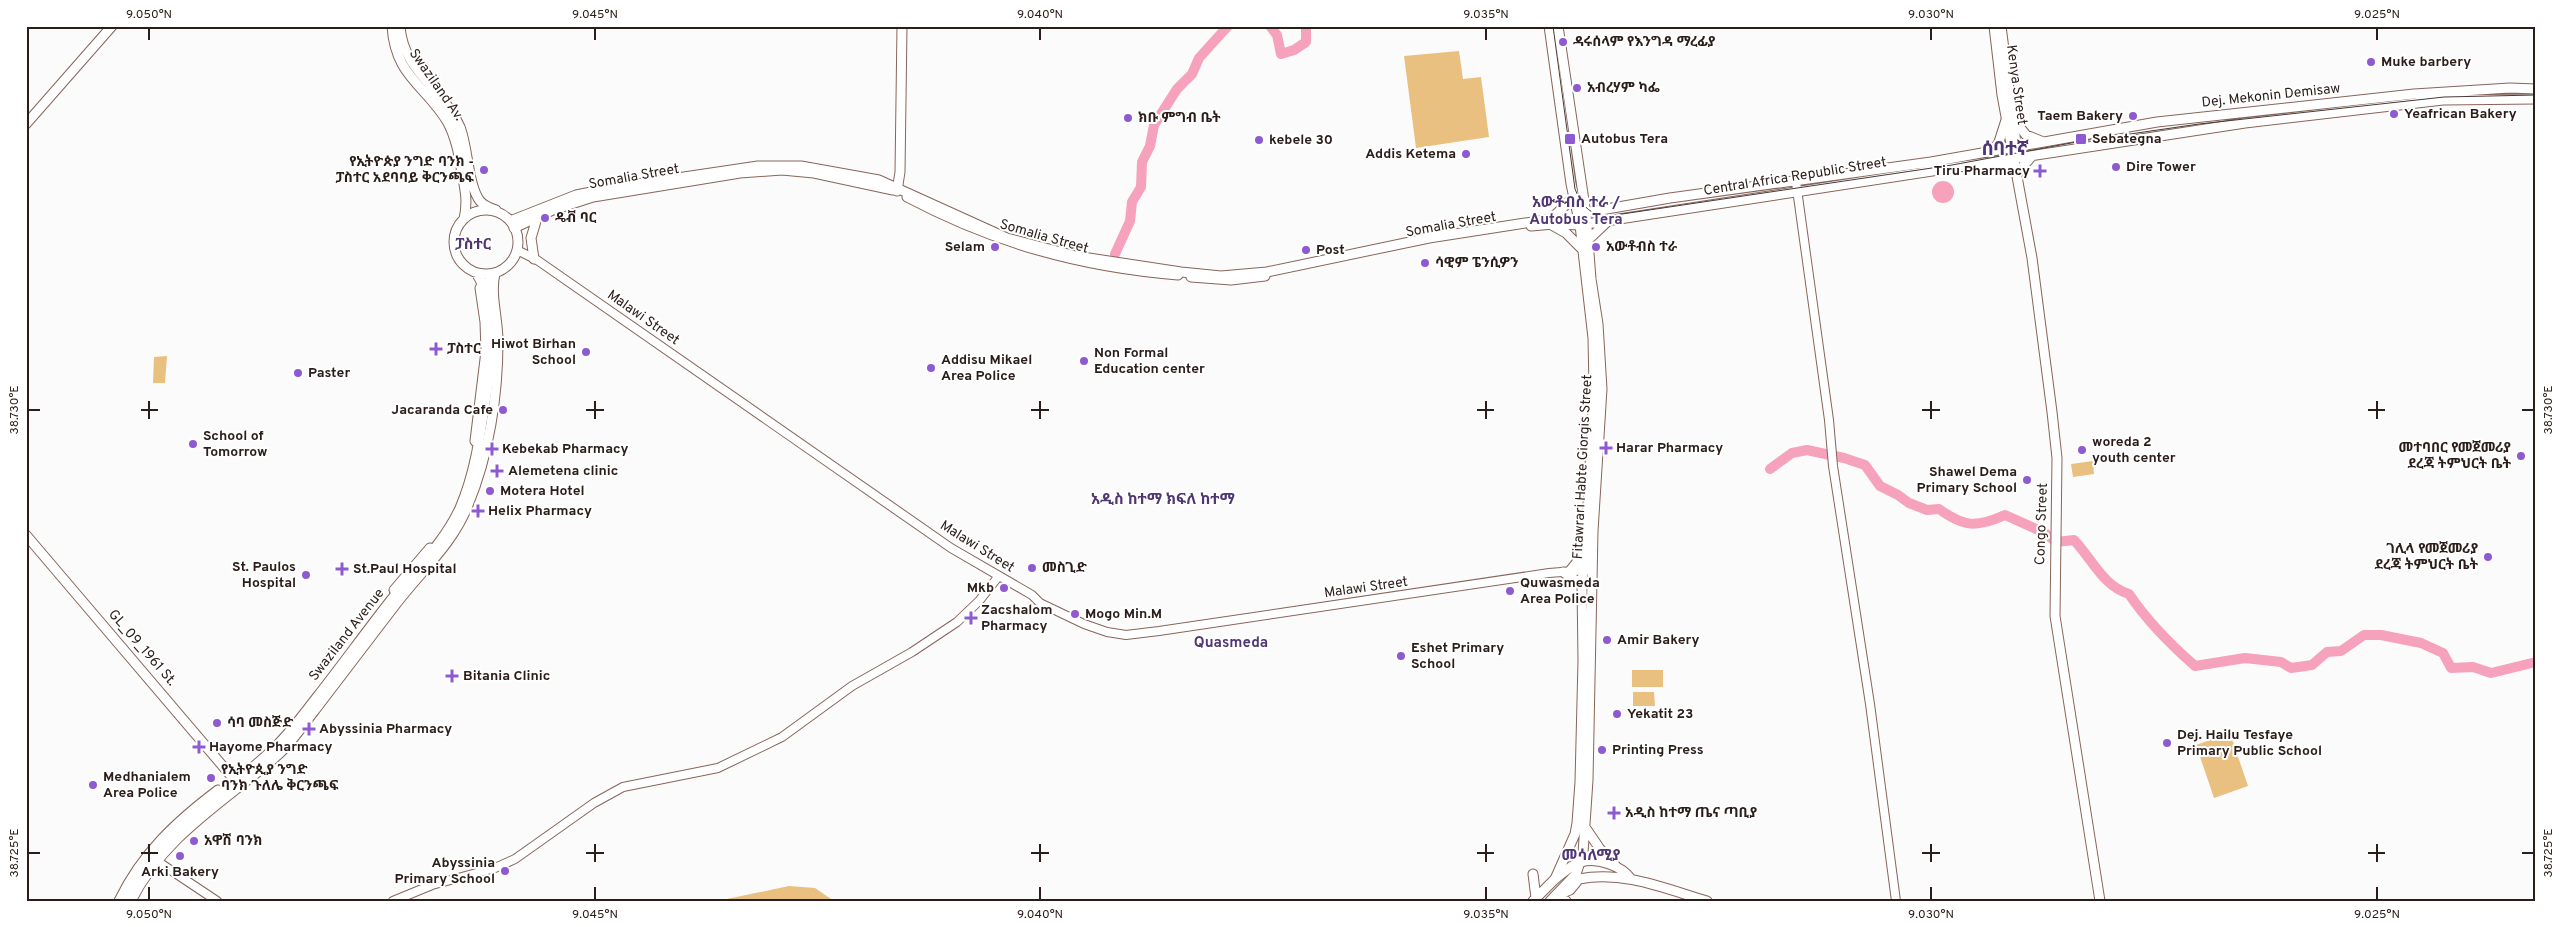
<svg xmlns="http://www.w3.org/2000/svg" width="2562" height="927" viewBox="0 0 2562 927" font-family="Overpass,'Noto Sans Ethiopic',sans-serif">
	<style>
		.green { fill: #eac080 }
		.water { fill: #f6a2bd }
		.lines { fill: none; stroke-linecap: round; stroke-linejoin: round }
		.river { stroke: #f6a2bd; stroke-width: 10 }
		.tertiary-casing { stroke: #87655b; stroke-width: 10 }
		.secondary-casing { stroke: #87655b; stroke-width: 11 }
		.primary-casing { stroke: #87655b; stroke-width: 11 }
		.tertiary { stroke: #fff; stroke-width: 8 }
		.secondary { stroke: #fff; stroke-width: 9 }
		.primary { stroke: #fff; stroke-width: 9 }
		.tram { stroke: #473b38; stroke-width: 1 }
		.ticks { fill: none; stroke: #2b1d19; stroke-width: 2 }
		.poi-dot { fill: #8e5ad2; stroke: #fff; stroke-width: 2 }
		.labels { text-anchor: middle; dominant-baseline: central; stroke-width: 4; stroke-linejoin: round; paint-order: stroke }
		.poi-label { font-size: 14px; font-weight: bold; fill: #2b1d19; stroke: #fff; text-anchor: start }
		.street-label { font-size: 14px; fill: #2b1d19; stroke: #fff }
		.neighbourhood-label { font-size: 15px; font-weight: bold; fill: #503773; stroke: #fff }
		.district-label { font-size: 19px; font-weight: bold; fill: #503773; stroke: #fff }
		.neatline { fill: none; stroke: #2b1d19; stroke-width: 2 }
		.ticks-label { font-size: 12px; text-anchor: middle; fill: #2b1d19 }
	</style>
	<rect width="100%" height="100%" fill="#fbfbfb"/>
	<path class="green" d="M 1459,51 L 1463,79 L 1481,77 L 1489,137 L 1416,148 L 1404,56 Z
		M 167,356 L 165,383 L 153,383 L 154,357 Z
		M 2093,461 L 2094,474 L 2073,477 L 2071,464 Z
		M 1632,670 L 1663,670 L 1663,687 L 1632,687 Z
		M 1633,692 L 1654,692 L 1655,706 L 1633,706 Z
		M 2230,733 L 2248,786 L 2214,798 L 2196,745 Z
		M 789,886 L 815,888 L 834,901 L 717,901 Z"/>
	<path class="water" d="M1932 192a11 11 0 1 1 22 0a11 11 0 1 1-22 0Z"/>
	<g class="lines">
		<path class="river" d="M 1270,26 L 1277,35 L 1281,54 L 1294,50 L 1306,42 L 1306,26
			M 1115,254 L 1130,221 L 1132,202 L 1141,187 L 1142,162 L 1150,146 L 1154,125 L 1177,89 L 1192,74 L 1199,58 L 1228,26
			M 1770,469 L 1792,453 L 1807,450 L 1844,458 L 1865,465 L 1880,486 L 1898,495 L 1909,503 L 1927,510 L 1939,509 C 1964,527 1976,528 2005,515 L 2045,533 L 2056,542 L 2074,540 C 2092,559 2103,586 2129,594 C 2147,621 2170,644 2195,666 L 2245,658 L 2281,662 L 2291,668 L 2312,665 L 2327,652 L 2341,651 L 2364,635 L 2381,635 L 2421,643 L 2443,653 L 2451,668 L 2473,667 L 2491,673 L 2536,662"/>
		<g class="tertiary-casing">
			<path id="tertiary" d="M 1796,182 L 1829,420 L 1833,466 L 1870,704 L 1896,901
				M 517,250 L 537,260 L 951,548 L 1032,595 L 1040,603 L 1084,624 L 1107,632 L 1126,635 L 1159,631 L 1549,573 L 1587,570
				M 154,859 L 217,901
				M 393,901 L 432,885 L 495,868 L 515,859 L 594,803 L 623,787 L 718,768 L 782,737 L 852,686 L 912,652 L 957,622 L 979,601 L 998,577"/>
		</g>
		<g class="secondary-casing">
			<path id="secondary" d="M 1994,26 L 2002,95 L 2032,258 L 2052,412 L 2057,458 L 2055,616 L 2100,901
				M 2001,26 L 2017,151
				M 26,124 L 112,26
				M 897,191 L 900,172 L 902,26
				M 907,197 C 994,243 1080,267 1178,275
				M 1531,226 L 1554,224 L 1580,225
				M 514,228 L 553,210 L 593,197 L 740,173 L 782,170 L 814,173 L 893,190
				M 534,259 L 531,238 L 537,218
				M 1191,277 L 1231,280 L 1265,276
				M 475,441 L 486,351 L 485,322 L 480,288
				M 26,535 L 238,784
				M 394,590 L 430,548
				M 1555,879 C 1562,874 1572,864 1581,862 C 1597,857 1622,866 1631,879
				M 1555,896 L 1570,890 L 1579,879 C 1623,870 1666,889 1707,901
				M 119,901 C 142,853 177,821 218,790
				M 131,901 C 164,835 226,801 279,754 C 293,741 303,725 315,710 C 342,675 369,639 396,604 C 421,571 453,544 468,505 C 489,455 498,395 498,341 C 498,318 490,295 495,273"/>
		</g>
		<g class="primary-casing">
			<path id="primary" d="M 392,26 C 395,76 424,84 447,121 C 456,137 459,155 462,173 C 465,189 468,202 464,219
				M 400,26 C 403,72 443,88 460,127 C 468,147 468,186 480,201 C 484,206 490,208 496,210
				M 2014,120 L 2026,135 L 2041,141
				M 1993,151 L 1999,142 L 2006,120
				M 1997,163 L 2018,172 L 2032,156
				M454 242a32 32 0 1 1 64 0a32 32 0 1 1-64 0Z
				M 1578,214 L 1670,198 L 1931,162 L 2157,122 L 2414,94 L 2510,88 L 2536,89
				M 510,221 L 576,195 L 617,187 L 758,166 L 801,166 L 879,180 L 1007,238 L 1076,256 L 1181,272 L 1221,276 L 1267,272 L 1429,238 L 1551,219 L 1574,197
				M 1550,224 L 1566,233 L 1582,249
				M 1580,225 L 2245,123 L 2443,100 L 2536,99
				M 1588,240 L 1608,221
				M 488,290 L 490,274
				M 1563,572 L 1582,584
				M 1569,572 L 1577,562 L 1582,550
				M 1585,827 L 1600,849 L 1615,865
				M 1533,874 L 1536,898
				M 1553,898 L 1566,901
				M 124,901 C 159,829 215,804 270,752 C 288,736 302,716 317,697 C 342,665 366,632 391,600 C 415,570 444,543 460,508 C 476,471 481,429 487,389 C 491,356 496,302 476,273
				M 1533,901 L 1555,879 L 1575,834 L 1577,823 L 1580,782 L 1583,661 L 1582,584 L 1587,523 L 1594,389 L 1593,338 L 1580,225 L 1571,184 L 1549,26
				M 1550,901 L 1576,874 L 1583,853 L 1588,780 L 1593,531 L 1602,389 L 1598,324 L 1591,279 L 1586,214 L 1558,26"/>
		</g>
		<use href="#tertiary" class="tertiary"/>
		<use href="#secondary" class="secondary"/>
		<use href="#primary" class="primary"/>
		<path class="tram" d="M 1553,26 L 1575,189 C 1581,204 1587,211 1602,217 L 1952,165 L 2082,141 L 2199,124 L 2444,97 L 2536,95"/>
	</g>
	<path class="ticks" d="M 149,28 L 149,40M 595,28 L 595,40M 1040,28 L 1040,40M 1486,28 L 1486,40M 1931,28 L 1931,40M 2377,28 L 2377,40M 149,401 L 149,419M 595,401 L 595,419M 1040,401 L 1040,419M 1486,401 L 1486,419M 1931,401 L 1931,419M 2377,401 L 2377,419M 28,410 L 40,410M 141,410 L 158,410M 586,410 L 604,410M 1031,410 L 1049,410M 1477,410 L 1494,410M 1922,410 L 1940,410M 2368,410 L 2385,410M 2522,410 L 2534,410M 149,844 L 149,862M 595,844 L 595,862M 1040,844 L 1040,862M 1486,844 L 1486,862M 1931,844 L 1931,862M 2377,844 L 2377,862M 28,853 L 40,853M 141,853 L 158,853M 586,853 L 604,853M 1031,853 L 1049,853M 1477,853 L 1494,853M 1922,853 L 1940,853M 2368,853 L 2385,853M 2522,853 L 2534,853M 149,887 L 149,900M 595,887 L 595,900M 1040,887 L 1040,900M 1486,887 L 1486,900M 1931,887 L 1931,900M 2377,887 L 2377,900"/>
	<g class="poi-dot">
		<circle cx="1563" cy="42" r="5"/>
		<circle cx="2371" cy="62" r="5"/>
		<circle cx="1577" cy="88" r="5"/>
		<circle cx="2394" cy="114" r="5"/>
		<circle cx="2133" cy="116" r="5"/>
		<circle cx="1128" cy="118" r="5"/>
		<rect x="1564" y="133" width="12" height="12" rx="2.5"/>
		<rect x="2075" y="133" width="12" height="12" rx="2.5"/>
		<circle cx="1259" cy="140" r="5"/>
		<circle cx="1466" cy="154" r="5"/>
		<circle cx="2116" cy="167" r="5"/>
		<circle cx="484" cy="170" r="5"/>
		<path d="M2037.5 163.5h5v5h5v5h-5v5h-5v-5h-5v-5h5z"/>
		<circle cx="545" cy="218" r="5"/>
		<circle cx="995" cy="247" r="5"/>
		<circle cx="1596" cy="247" r="5"/>
		<circle cx="1306" cy="250" r="5"/>
		<circle cx="1425" cy="263" r="5"/>
		<path d="M433.5 341.5h5v5h5v5h-5v5h-5v-5h-5v-5h5z"/>
		<circle cx="586" cy="352" r="5"/>
		<circle cx="1084" cy="361" r="5"/>
		<circle cx="931" cy="368" r="5"/>
		<circle cx="298" cy="373" r="5"/>
		<circle cx="503" cy="410" r="5"/>
		<circle cx="193" cy="444" r="5"/>
		<path d="M1603.5 440.5h5v5h5v5h-5v5h-5v-5h-5v-5h5z"/>
		<path d="M489.5 441.5h5v5h5v5h-5v5h-5v-5h-5v-5h5z"/>
		<circle cx="2082" cy="450" r="5"/>
		<circle cx="2521" cy="456" r="5"/>
		<path d="M494.5 463.5h5v5h5v5h-5v5h-5v-5h-5v-5h5z"/>
		<circle cx="2027" cy="480" r="5"/>
		<circle cx="490" cy="491" r="5"/>
		<path d="M475.5 503.5h5v5h5v5h-5v5h-5v-5h-5v-5h5z"/>
		<circle cx="2488" cy="557" r="5"/>
		<circle cx="1032" cy="568" r="5"/>
		<path d="M339.5 561.5h5v5h5v5h-5v5h-5v-5h-5v-5h5z"/>
		<circle cx="306" cy="575" r="5"/>
		<circle cx="1004" cy="588" r="5"/>
		<circle cx="1510" cy="591" r="5"/>
		<circle cx="1075" cy="614" r="5"/>
		<path d="M968.5 610.5h5v5h5v5h-5v5h-5v-5h-5v-5h5z"/>
		<circle cx="1607" cy="640" r="5"/>
		<circle cx="1401" cy="656" r="5"/>
		<path d="M449.5 668.5h5v5h5v5h-5v5h-5v-5h-5v-5h5z"/>
		<circle cx="1617" cy="714" r="5"/>
		<circle cx="217" cy="723" r="5"/>
		<path d="M306.5 721.5h5v5h5v5h-5v5h-5v-5h-5v-5h5z"/>
		<circle cx="2167" cy="743" r="5"/>
		<path d="M196.5 739.5h5v5h5v5h-5v5h-5v-5h-5v-5h5z"/>
		<circle cx="1602" cy="750" r="5"/>
		<circle cx="211" cy="778" r="5"/>
		<circle cx="93" cy="785" r="5"/>
		<path d="M1611.5 805.5h5v5h5v5h-5v5h-5v-5h-5v-5h5z"/>
		<circle cx="194" cy="841" r="5"/>
		<circle cx="180" cy="856" r="5"/>
		<circle cx="505" cy="871" r="5"/>
	</g>
	<g class="labels">
		<g class="poi-label">
			<text x="1573" y="42">ዳሩሰላም የእንግዳ ማረፊያ</text>
			<text x="2381" y="62">Muke barbery</text>
			<text x="1587" y="88">አብረሃም ካፌ</text>
			<text x="2404" y="114">Yeafrican Bakery</text>
			<text x="2123" y="116" text-anchor="end">Taem Bakery</text>
			<text x="1138" y="118">ክቡ ምግብ ቤት</text>
			<text x="1581" y="139">Autobus Tera</text>
			<text x="2092" y="139">Sebategna</text>
			<text x="1269" y="140">kebele 30</text>
			<text x="1456" y="154" text-anchor="end">Addis Ketema</text>
			<text x="474" y="162" text-anchor="end">የኢትዮጵያ ንግድ ባንክ -<tspan x="474" dy="16">ፓስተር አደባባይ ቅርንጫፍ</tspan></text>
			<text x="2126" y="167">Dire Tower</text>
			<text x="2030" y="171" text-anchor="end">Tiru Pharmacy</text>
			<text x="555" y="218">ዴቭ ባር</text>
			<text x="985" y="247" text-anchor="end">Selam</text>
			<text x="1606" y="247">አውቶብስ ተራ</text>
			<text x="1316" y="250">Post</text>
			<text x="1435" y="263">ሳዊም ፔንሲዎን</text>
			<text x="576" y="344" text-anchor="end">Hiwot Birhan<tspan x="576" dy="16">School</tspan></text>
			<text x="447" y="349">ፓስተር</text>
			<text x="1094" y="353">Non Formal<tspan x="1094" dy="16">Education center</tspan></text>
			<text x="941" y="360">Addisu Mikael<tspan x="941" dy="16">Area Police</tspan></text>
			<text x="308" y="373">Paster</text>
			<text x="493" y="410" text-anchor="end">Jacaranda Cafe</text>
			<text x="203" y="436">School of<tspan x="203" dy="16">Tomorrow</tspan></text>
			<text x="2092" y="442">woreda 2<tspan x="2092" dy="16">youth center</tspan></text>
			<text x="1616" y="448">Harar Pharmacy</text>
			<text x="2511" y="448" text-anchor="end">መተባበር የመጀመሪያ<tspan x="2511" dy="16">ደረጃ ትምህርት ቤት</tspan></text>
			<text x="502" y="449">Kebekab Pharmacy</text>
			<text x="508" y="471">Alemetena clinic</text>
			<text x="2017" y="472" text-anchor="end">Shawel Dema<tspan x="2017" dy="16">Primary School</tspan></text>
			<text x="500" y="491">Motera Hotel</text>
			<text x="488" y="511">Helix Pharmacy</text>
			<text x="2478" y="549" text-anchor="end">ገሊላ የመጀመሪያ<tspan x="2478" dy="16">ደረጃ ትምህርት ቤት</tspan></text>
			<text x="296" y="567" text-anchor="end">St. Paulos<tspan x="296" dy="16">Hospital</tspan></text>
			<text x="1042" y="568">መስጊድ</text>
			<text x="353" y="569">St.Paul Hospital</text>
			<text x="1520" y="583">Quwasmeda<tspan x="1520" dy="16">Area Police</tspan></text>
			<text x="994" y="588" text-anchor="end">Mkb</text>
			<text x="981" y="610">Zacshalom<tspan x="981" dy="16">Pharmacy</tspan></text>
			<text x="1085" y="614">Mogo Min.M</text>
			<text x="1617" y="640">Amir Bakery</text>
			<text x="1411" y="648">Eshet Primary<tspan x="1411" dy="16">School</tspan></text>
			<text x="463" y="676">Bitania Clinic</text>
			<text x="1627" y="714">Yekatit 23</text>
			<text x="227" y="723">ሳባ መስጅድ</text>
			<text x="319" y="729">Abyssinia Pharmacy</text>
			<text x="2177" y="735">Dej. Hailu Tesfaye<tspan x="2177" dy="16">Primary Public School</tspan></text>
			<text x="209" y="747">Hayome Pharmacy</text>
			<text x="1612" y="750">Printing Press</text>
			<text x="221" y="770">የኢትዮጲያ ንግድ<tspan x="221" dy="16">ባንክ ጉለሌ ቅርንጫፍ</tspan></text>
			<text x="103" y="777">Medhanialem<tspan x="103" dy="16">Area Police</tspan></text>
			<text x="1625" y="813">አዲስ ከተማ ጤና ጣቢያ</text>
			<text x="204" y="841">አዋሽ ባንክ</text>
			<text x="495" y="863" text-anchor="end">Abyssinia<tspan x="495" dy="16">Primary School</tspan></text>
			<text x="180" y="872" text-anchor="middle">Arki Bakery</text>
		</g>
		<g class="street-label">
			<text transform="translate(436 85) rotate(55)">Swaziland Av.</text>
			<text transform="translate(2016 85) rotate(82)">Kenya Street</text>
			<text transform="translate(2271 96) rotate(-6)">Dej. Mekonin Demisaw</text>
			<text transform="translate(634 177) rotate(-10)">Somalia Street</text>
			<text transform="translate(1795 177) rotate(-9)">Central Africa Republic Street</text>
			<text transform="translate(1451 225) rotate(-10)">Somalia Street</text>
			<text transform="translate(1044 237) rotate(16)">Somalia Street</text>
			<text transform="translate(643 318) rotate(35)">Malawi Street</text>
			<text transform="translate(1583 467) rotate(-87)">Fitawrari Habte Giorgis Street</text>
			<text transform="translate(2042 524) rotate(-88)">Congo Street</text>
			<text transform="translate(977 547) rotate(32)">Malawi Street</text>
			<text transform="translate(1366 588) rotate(-8)">Malawi Street</text>
			<text transform="translate(347 635) rotate(-52)">Swaziland Avenue</text>
			<text transform="translate(142 648) rotate(49)">GL_09_1961 St.</text>
		</g>
		<g class="neighbourhood-label">
			<text x="1576" y="203">አውቶብስ ተራ /<tspan x="1576" dy="17">Autobus Tera</tspan></text>
			<text x="473" y="245">ፓስተር</text>
			<text x="1163" y="500">አዲስ ከተማ ክፍለ ከተማ</text>
			<text x="1231" y="643">Quasmeda</text>
			<text x="1591" y="856">መሳለሚያ</text>
		</g>
		<g class="district-label">
			<text x="2005" y="150">ሰባተኛ</text>
		</g>
	</g>
	<rect width="2562" height="927" fill="none" stroke="#ffffff" stroke-width="55"/>
	<rect x="28" y="28" width="2506" height="872" class="neatline"/>
	<g class="ticks-label">
		<text x="149" y="18">9.050°N</text>
		<text x="595" y="18">9.045°N</text>
		<text x="1040" y="18">9.040°N</text>
		<text x="1486" y="18">9.035°N</text>
		<text x="1931" y="18">9.030°N</text>
		<text x="2377" y="18">9.025°N</text>
		<text transform="translate(2548 410) rotate(-90)" y="4">38.730°E</text>
		<text transform="translate(14 410) rotate(-90)" y="4">38.730°E</text>
		<text transform="translate(2548 853) rotate(-90)" y="4">38.725°E</text>
		<text transform="translate(14 853) rotate(-90)" y="4">38.725°E</text>
		<text x="149" y="918">9.050°N</text>
		<text x="595" y="918">9.045°N</text>
		<text x="1040" y="918">9.040°N</text>
		<text x="1486" y="918">9.035°N</text>
		<text x="1931" y="918">9.030°N</text>
		<text x="2377" y="918">9.025°N</text>
	</g>
</svg>
